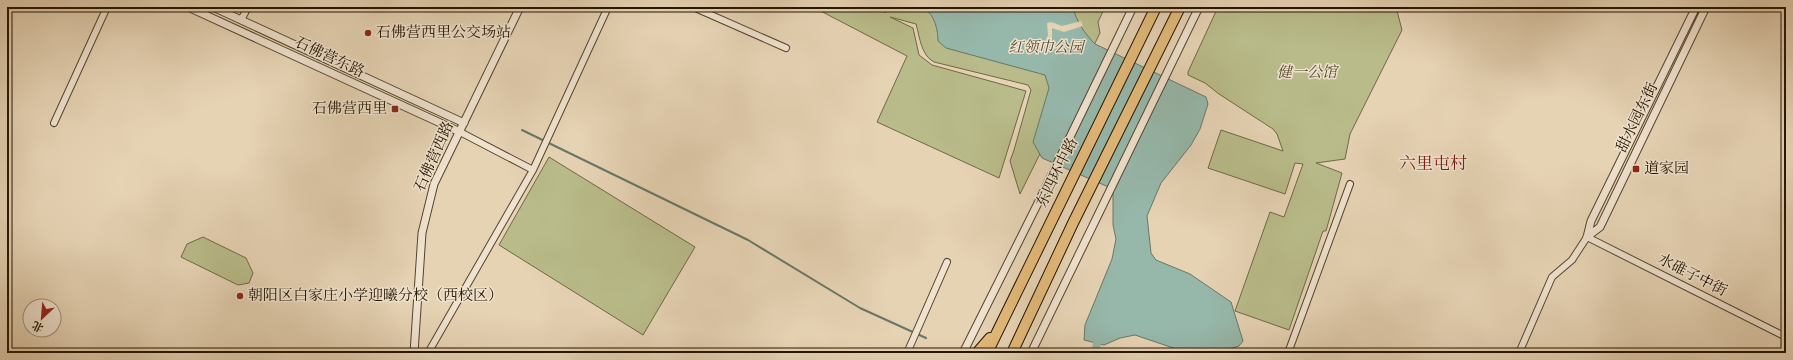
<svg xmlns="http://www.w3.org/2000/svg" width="1793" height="360" viewBox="0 0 1793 360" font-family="'Sorts Mill Goudy','Noto Serif SC',serif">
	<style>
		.green { fill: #b9bb8a; stroke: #6e6846 }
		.water { fill: #96b8ab; stroke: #687767 }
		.pier { fill: #e6d3b4 }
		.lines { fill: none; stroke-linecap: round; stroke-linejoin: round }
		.stream { stroke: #687767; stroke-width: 2 }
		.canal { stroke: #96b8ab; stroke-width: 8 }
		.minor-casing { stroke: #54442e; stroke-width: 8 }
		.tertiary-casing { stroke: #54442e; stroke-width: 9 }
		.trunk-casing { stroke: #241501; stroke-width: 12 }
		.minor { stroke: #efe2ce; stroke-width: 6 }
		.tertiary { stroke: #efe2ce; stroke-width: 7 }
		.trunk { stroke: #e3ba7a; stroke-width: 10 }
		.poi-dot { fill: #8f2418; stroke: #efe2ce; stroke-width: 1.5 }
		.labels { text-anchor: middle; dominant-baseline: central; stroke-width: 3; stroke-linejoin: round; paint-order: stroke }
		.poi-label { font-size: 15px; fill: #241501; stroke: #efe2ce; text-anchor: start }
		.park-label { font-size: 15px; font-style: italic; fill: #51472a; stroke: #efe2ce }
		.street-label { font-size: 15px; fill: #241501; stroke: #efe2ce }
		.quarter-label { font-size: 17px; fill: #7a1f14; stroke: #efe2ce }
	</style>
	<rect width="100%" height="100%" fill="#e6d3b4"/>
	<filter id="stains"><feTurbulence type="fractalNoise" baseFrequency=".005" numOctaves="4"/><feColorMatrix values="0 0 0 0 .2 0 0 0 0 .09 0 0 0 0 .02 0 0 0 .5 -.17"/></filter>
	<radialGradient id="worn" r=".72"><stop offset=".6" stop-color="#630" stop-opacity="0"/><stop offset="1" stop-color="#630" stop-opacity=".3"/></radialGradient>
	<path class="green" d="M 813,7 L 881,7 L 885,13 L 883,7 L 1105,7 L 1098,22 L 1100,33 L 1020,194 L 1010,161 L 1014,150 L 1031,90 L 1028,85 L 934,62 C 921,55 920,38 916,24 L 890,17 L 913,28 L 919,55 L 932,65 L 1026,91 L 999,178 L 877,122 L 907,56 Z
		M 1218,7 L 1396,7 L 1402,30 L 1350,134 L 1345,159 L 1316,163 L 1342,173 L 1326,231 L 1323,231 L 1289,330 L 1235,311 L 1270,212 L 1284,217 L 1303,164 L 1295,163 L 1285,194 L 1208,168 L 1221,130 L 1283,151 L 1277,134 L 1273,129 L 1219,94 L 1205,83 L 1188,75 L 1188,72 Z
		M 549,157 L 695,247 L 643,335 L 499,245 Z
		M 203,237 L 246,258 L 253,273 L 249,283 L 238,285 L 181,257 L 187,244 Z"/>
	<path class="water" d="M 908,7 L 1073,7 C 1076,21 1085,34 1095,44 L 1206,97 L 1208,104 L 1200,129 L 1191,145 L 1161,183 L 1147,216 L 1151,253 L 1156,260 L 1190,274 L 1231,302 L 1243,341 L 1239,346 L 1216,353 L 1188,353 L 1135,335 L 1120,338 L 1104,345 L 1084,340 L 1085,325 L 1112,259 L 1116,239 L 1113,225 L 1113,189 L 1042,158 L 1033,142 L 1049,88 L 1045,75 L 946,48 L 938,41 C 938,31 935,14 924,9 C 920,7 913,8 908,7 Z"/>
	<path class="pier" d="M 1081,21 L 1083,26 L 1064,32 L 1052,28 L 1052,40 L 1041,49 L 1038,45 L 1046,40 L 1048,35 L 1047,23 L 1051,22 L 1062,26 Z"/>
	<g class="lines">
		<path class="stream" d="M 522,130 L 748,240 L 860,308 L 926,338"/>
		<path class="canal" d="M 1095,353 L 1097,344"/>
		<g class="minor-casing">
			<path id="minor" d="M 693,7 L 786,48
				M 241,20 L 248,7
				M 54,123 L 107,7
				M 460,132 L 533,170
				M 428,353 L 533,170 L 608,7
				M 907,353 L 947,262
				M 1288,353 L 1350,184
				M 1519,353 L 1552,277 L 1572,260 L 1587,237 L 1786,337"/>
		</g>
		<g class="tertiary-casing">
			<path id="tertiary" d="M 188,7 L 460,132
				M 213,7 L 464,123
				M 1587,237 L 1600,227 L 1706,7
				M 1587,237 L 1591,221 L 1696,7
				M 414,353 L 422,233 L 434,184 L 520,7
				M 963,353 L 1037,205 L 1133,7
				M 1031,353 L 1199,7"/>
		</g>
		<g class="trunk-casing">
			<path id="trunk" d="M 977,353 L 990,338
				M 987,353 L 1156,7
				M 1012,353 L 1073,223 L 1180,7"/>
		</g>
		<use href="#minor" class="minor"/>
		<use href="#tertiary" class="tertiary"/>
		<use href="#trunk" class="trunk"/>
	</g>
	<g class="poi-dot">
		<circle cx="368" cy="33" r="4"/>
		<rect x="391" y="105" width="8" height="8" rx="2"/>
		<rect x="1632" y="165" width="8" height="8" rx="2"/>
		<circle cx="240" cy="296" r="4"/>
	</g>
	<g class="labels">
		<g class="poi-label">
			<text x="376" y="33">石佛营西里公交场站</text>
			<text x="387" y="109" text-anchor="end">石佛营西里</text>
			<text x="1644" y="169">道家园</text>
			<text x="248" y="296">朝阳区白家庄小学迎曦分校（西校区）</text>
		</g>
		<g class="park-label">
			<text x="1046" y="48">红领巾公园</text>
			<text x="1307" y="73">健一公馆</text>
		</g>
		<g class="street-label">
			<text transform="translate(329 58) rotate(25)">石佛营东路</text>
			<text transform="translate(1638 118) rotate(-64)">甜水园东街</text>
			<text transform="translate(435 157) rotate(-66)">石佛营西路</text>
			<text transform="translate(1058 173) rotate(-64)">东四环中路</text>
			<text transform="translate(1692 276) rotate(27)">水碓子中街</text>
		</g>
		<g class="quarter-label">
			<text x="1433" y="165">六里屯村</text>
		</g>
	</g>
	<rect width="1793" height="360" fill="none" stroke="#e6d3b4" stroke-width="24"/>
	<rect x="8" y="8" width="1777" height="344" fill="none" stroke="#241501" stroke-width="2"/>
	<rect x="12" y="12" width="1769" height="336" fill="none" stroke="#241501"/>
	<g transform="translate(42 318) rotate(206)"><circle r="19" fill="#efe2ce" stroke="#9e907c"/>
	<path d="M0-3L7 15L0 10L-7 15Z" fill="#8f2418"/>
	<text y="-6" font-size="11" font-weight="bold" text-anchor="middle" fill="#241501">北</text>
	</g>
	<rect width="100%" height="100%" filter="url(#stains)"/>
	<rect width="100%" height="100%" fill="url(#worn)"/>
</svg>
